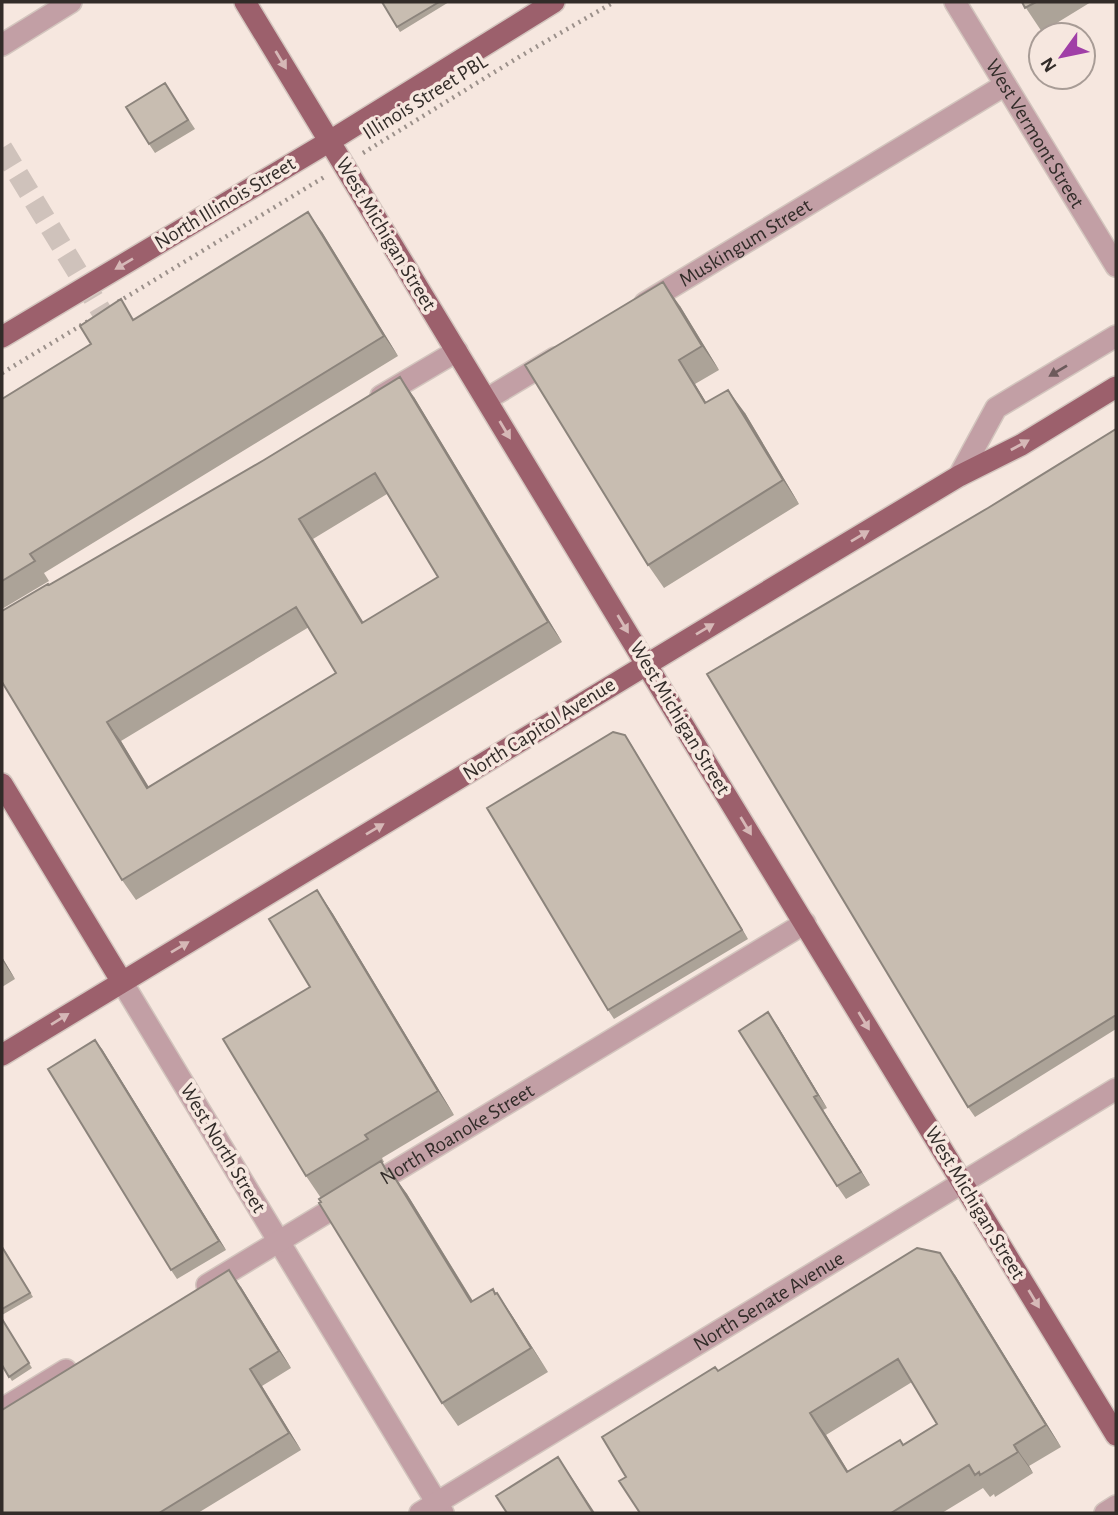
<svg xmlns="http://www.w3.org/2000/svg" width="1118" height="1515" viewBox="0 0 1118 1515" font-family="'Alegreya Sans',sans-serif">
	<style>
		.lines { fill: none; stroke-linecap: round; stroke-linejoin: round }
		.minor-tunnel { stroke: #cfc2bb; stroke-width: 21; stroke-dasharray: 21 10; stroke-linecap: butt }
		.minor-casing { stroke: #d3c5be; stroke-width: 24 }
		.major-casing { stroke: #d3c5be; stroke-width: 24 }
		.path { stroke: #9c918b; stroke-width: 4.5; stroke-dasharray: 2 5; stroke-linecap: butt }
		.minor { stroke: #c29fa5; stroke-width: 21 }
		.major { stroke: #9c606c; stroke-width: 21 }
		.wall { fill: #aca398; fill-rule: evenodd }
		.shaded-wall { fill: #8c847c }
		.building { fill: #c8bdb1; stroke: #8c847c; stroke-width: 2; fill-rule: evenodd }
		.oneway { fill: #d6b8b7 }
		.oneway2 { fill: #6c5a5b }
		.labels { text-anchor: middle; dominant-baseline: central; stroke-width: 7; stroke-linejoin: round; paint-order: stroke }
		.street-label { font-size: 21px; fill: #322c29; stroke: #f6e7df }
	</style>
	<rect width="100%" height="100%" fill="#f6e7df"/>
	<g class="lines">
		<path class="minor-tunnel" d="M 2,148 L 114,332"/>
		<g class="minor-casing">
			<g id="minor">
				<path id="s1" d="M 955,2 L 1116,266"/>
				<path d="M 2,45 L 71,2"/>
				<path id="s2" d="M 645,303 L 1005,85"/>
				<path d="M 381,396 L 457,351"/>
				<path d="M 487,399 L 555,358"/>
				<path d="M 959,476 L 996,408 L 1116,336"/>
				<path d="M 122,982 L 443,1513"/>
				<path id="s3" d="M 207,1285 L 805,923"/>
				<path d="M 2,1409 L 66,1370"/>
				<path id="s4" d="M 420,1513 L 1116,1089"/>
				<path d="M 1105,1513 L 1116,1506"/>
			</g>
		</g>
		<g class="major-casing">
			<path id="major" d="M 245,2 L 646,664 L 1116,1435
				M 2,337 L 330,141 L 554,2
				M 2,784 L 122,982
				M 2,1055 L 801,571 L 959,476 L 1021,445 L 1116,387"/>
		</g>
		<path class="path" d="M 363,153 L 519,57 L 614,2
			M 118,302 L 326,176
			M 2,373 L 90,320"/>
		<use href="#minor" class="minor"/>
		<use href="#major" class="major"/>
	</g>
	<path class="wall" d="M 382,2 L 449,2 L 400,32 Z
		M 1022,2 L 1091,2 L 1042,32 Z
		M 165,83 L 195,129 L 155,153 L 149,144 Z
		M 322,232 L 398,356 L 44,573 L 49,581 L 2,609 L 2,399 L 135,319 Z
		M 680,306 L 719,370 L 695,384 L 706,402 L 745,413 L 799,504 L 664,588 L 648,565 Z
		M 414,397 L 562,642 L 136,900 L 122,880 L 49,585 ZM 387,494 L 438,577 L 363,623 L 313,539 ZM 309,627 L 336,673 L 148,787 L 121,741 Z
		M 1116,429 L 1116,1029 L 975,1117 L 968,1107 L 988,508 Z
		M 625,735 L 748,939 L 614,1019 L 608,1010 Z
		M 317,890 L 333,914 L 454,1115 L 382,1158 L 384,1162 L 382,1163 L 407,1194 L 473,1301 L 497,1293 L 513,1317 L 548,1372 L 458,1426 L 442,1403 L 321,1202 L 321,1198 L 306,1176 L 310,987 Z
		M 2,957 L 15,979 L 2,987 Z
		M 777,1025 L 827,1108 L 823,1110 L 870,1185 L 846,1199 L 837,1186 Z
		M 102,1049 L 226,1250 L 177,1279 L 171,1270 Z
		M 2,1246 L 33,1297 L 2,1315 Z
		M 955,1275 L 1061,1447 L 1029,1466 L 1033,1473 L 995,1497 L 994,1494 L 990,1497 L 983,1488 L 942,1513 L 640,1513 L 626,1477 L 718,1371 ZM 912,1382 L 937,1424 L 903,1445 L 848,1471 L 826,1435 Z
		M 241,1287 L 291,1368 L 262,1386 L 301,1450 L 198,1513 L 2,1513 Z
		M 2,1319 L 32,1368 L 12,1381 L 2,1365 Z"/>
	<path class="shaded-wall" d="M 308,212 L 322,232 L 398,356 L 384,336 Z
		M 663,282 L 680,306 L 719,370 L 702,346 Z
		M 679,360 L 695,384 L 721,427 L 705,403 Z
		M 400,377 L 414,397 L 562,642 L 548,622 Z
		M 728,390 L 745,413 L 799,504 L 783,480 Z
		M 299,519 L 313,539 L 376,643 L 362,623 Z
		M 107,722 L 121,741 L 161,807 L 147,788 Z
		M 625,735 L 631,744 L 748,939 L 742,930 Z
		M 317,890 L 333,914 L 454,1115 L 438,1091 Z
		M 2,957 L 15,979 L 2,960 Z
		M 768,1012 L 777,1025 L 827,1108 L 818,1095 Z
		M 95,1040 L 102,1049 L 226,1250 L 219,1241 Z
		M 814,1097 L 823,1110 L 870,1185 L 861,1172 Z
		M 390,1170 L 407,1194 L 488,1326 L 471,1302 Z
		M 940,1253 L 955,1275 L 1061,1447 L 1046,1425 Z
		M 229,1270 L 241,1287 L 291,1368 L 279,1351 Z
		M 493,1289 L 508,1310 L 497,1293 L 513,1317 L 548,1372 Z
		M 250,1369 L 262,1386 L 301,1450 L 289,1433 Z
		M 810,1413 L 826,1435 L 862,1494 L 847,1472 Z
		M 1014,1445 L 1029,1466 L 1033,1473 L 1018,1452 Z
		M 558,1457 L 574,1481 L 595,1513 L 593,1513 Z"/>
	<path class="building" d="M 382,2 L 439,2 L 397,27 Z
		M 1022,2 L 1036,2 L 1025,8 Z
		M 165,83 L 188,120 L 149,144 L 126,107 Z
		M 308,212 L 384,336 L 30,554 L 35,561 L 2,581 L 2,399 L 91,344 L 80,326 L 121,299 L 133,320 Z
		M 663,282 L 702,346 L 679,360 L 705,403 L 728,390 L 783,480 L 648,565 L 525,365 Z
		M 400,377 L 548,622 L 122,880 L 2,682 L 2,611 L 48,584 L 49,585 L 264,460 ZM 375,473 L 438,577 L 362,623 L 299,519 ZM 296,607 L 336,673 L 147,788 L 107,722 Z
		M 1116,429 L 1116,1015 L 968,1107 L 707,674 L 988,508 Z
		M 613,732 L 625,735 L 742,930 L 608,1010 L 487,808 Z
		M 317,890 L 438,1091 L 365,1135 L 368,1139 L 306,1176 L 223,1039 L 310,987 L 269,919 Z
		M 768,1012 L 818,1095 L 814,1097 L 861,1172 L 837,1186 L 739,1031 Z
		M 95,1040 L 219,1241 L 171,1270 L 48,1069 Z
		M 381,1161 L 387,1172 L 390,1170 L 471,1302 L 493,1289 L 495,1294 L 497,1293 L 531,1348 L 442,1403 L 319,1203 L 321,1202 L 319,1199 Z
		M 2,1247 L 30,1293 L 2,1309 Z
		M 917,1248 L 940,1253 L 1046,1425 L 1014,1445 L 1018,1452 L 980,1475 L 979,1472 L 975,1475 L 969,1465 L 891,1513 L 640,1513 L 619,1481 L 626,1477 L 602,1437 L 715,1367 L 718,1371 ZM 898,1359 L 937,1424 L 903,1445 L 900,1440 L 847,1472 L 810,1413 Z
		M 229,1270 L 279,1351 L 250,1369 L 289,1433 L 159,1513 L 2,1513 L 2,1410 Z
		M 2,1319 L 29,1363 L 9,1377 L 2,1365 Z
		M 558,1457 L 593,1513 L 507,1513 L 496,1496 Z"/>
	<defs><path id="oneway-solid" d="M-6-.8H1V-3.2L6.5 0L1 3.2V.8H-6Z" transform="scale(1.75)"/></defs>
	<g class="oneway">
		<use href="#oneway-solid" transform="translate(281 60) rotate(59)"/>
		<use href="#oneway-solid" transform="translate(124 264) rotate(149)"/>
		<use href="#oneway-solid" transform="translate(505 430) rotate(59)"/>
		<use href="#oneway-solid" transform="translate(1020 445) rotate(-29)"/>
		<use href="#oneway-solid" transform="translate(860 536) rotate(-31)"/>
		<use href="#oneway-solid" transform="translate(623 624) rotate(59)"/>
		<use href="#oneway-solid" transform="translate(705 629) rotate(-31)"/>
		<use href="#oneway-solid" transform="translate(746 826) rotate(59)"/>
		<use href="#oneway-solid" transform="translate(375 829) rotate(-31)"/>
		<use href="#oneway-solid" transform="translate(180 947) rotate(-31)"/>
		<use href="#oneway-solid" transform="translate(60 1019) rotate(-32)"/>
		<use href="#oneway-solid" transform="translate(864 1021) rotate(59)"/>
		<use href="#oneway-solid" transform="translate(1034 1299) rotate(59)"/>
	</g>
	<use class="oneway2" href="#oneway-solid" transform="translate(1058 371) rotate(149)"/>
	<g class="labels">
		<g class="street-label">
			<text transform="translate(425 97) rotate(-32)">Illinois Street PBL</text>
			<text stroke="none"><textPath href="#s1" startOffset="154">West Vermont Street</textPath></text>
			<text transform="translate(225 203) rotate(-31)">North Illinois Street</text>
			<text transform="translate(386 234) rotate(59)">West Michigan Street</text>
			<text stroke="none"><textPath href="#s2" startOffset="117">Muskingum Street</textPath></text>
			<text transform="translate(680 718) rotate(59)">West Michigan Street</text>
			<text transform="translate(539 729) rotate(-32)">North Capitol Avenue</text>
			<text stroke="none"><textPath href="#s3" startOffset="292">North Roanoke Street</textPath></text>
			<text transform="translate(223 1148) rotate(59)">West North Street</text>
			<text transform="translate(975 1203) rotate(59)">West Michigan Street</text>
			<text stroke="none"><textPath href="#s4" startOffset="408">North Senate Avenue</textPath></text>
		</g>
	</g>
	<rect width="1118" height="1515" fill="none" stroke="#322c29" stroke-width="7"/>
	<g transform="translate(1062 56) rotate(237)"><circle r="33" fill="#f6e7df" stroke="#a89c96" stroke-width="2"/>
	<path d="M0-5L12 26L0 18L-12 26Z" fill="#a03fa7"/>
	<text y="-10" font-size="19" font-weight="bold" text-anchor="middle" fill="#322c29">N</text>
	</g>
</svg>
